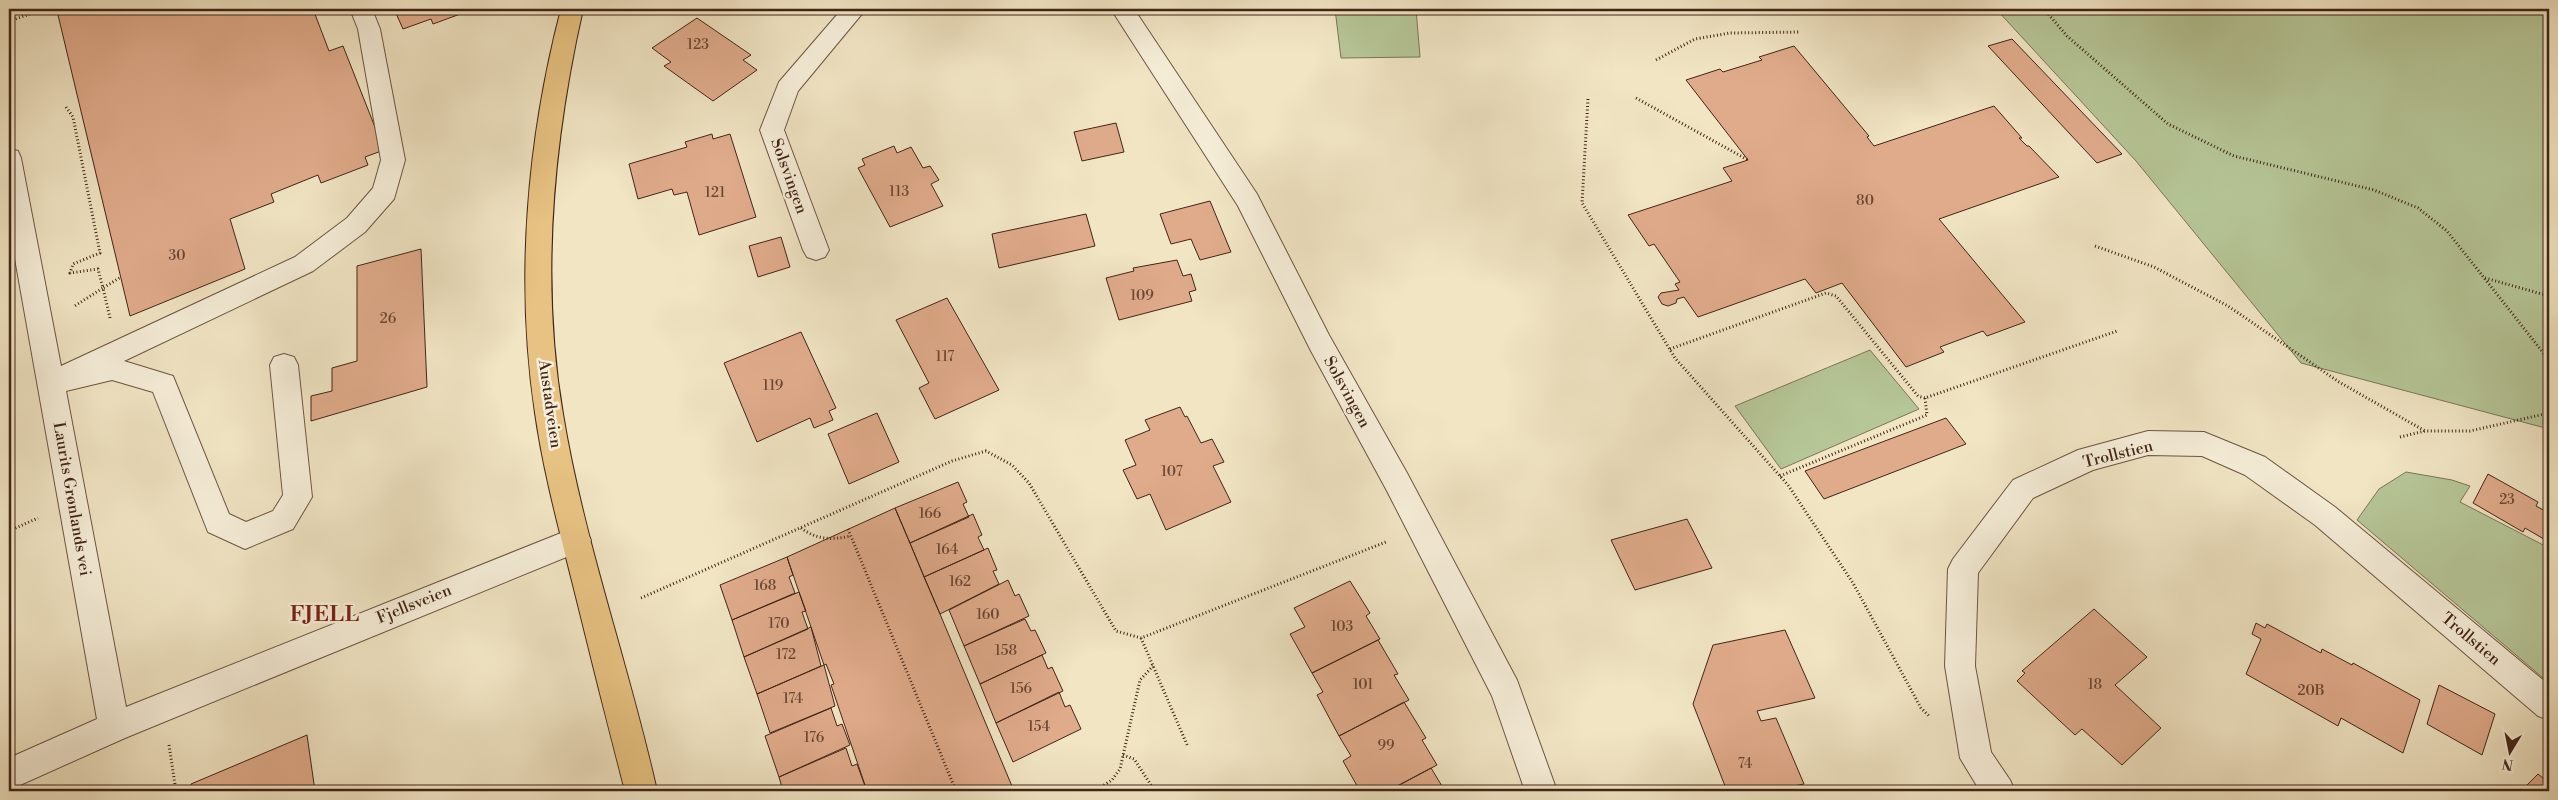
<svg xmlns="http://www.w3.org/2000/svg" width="2558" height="800" viewBox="0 0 2558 800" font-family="'Libre Bodoni',serif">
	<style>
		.green { fill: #b6c697; stroke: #7c7558 }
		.building { fill: #e0ab8b; stroke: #422418 }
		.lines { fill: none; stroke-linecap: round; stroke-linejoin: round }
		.minor-casing { stroke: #6e5443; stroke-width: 2 }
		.major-casing { stroke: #422418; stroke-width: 2 }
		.path { stroke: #422418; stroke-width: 3; stroke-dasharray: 1 2.5; stroke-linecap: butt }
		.minor { fill: #f6eed9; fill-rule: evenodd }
		.major { fill: #e8c282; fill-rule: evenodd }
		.labels { text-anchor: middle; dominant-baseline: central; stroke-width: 5; stroke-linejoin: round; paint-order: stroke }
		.number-label { font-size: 14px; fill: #6a4635 }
		.street-label { font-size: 16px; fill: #422418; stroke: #f6eed9 }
		.district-label { font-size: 21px; font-weight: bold; letter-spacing: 1px; fill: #7a1f14; stroke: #f6eed9 }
	</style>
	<rect width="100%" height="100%" fill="#f1e5c4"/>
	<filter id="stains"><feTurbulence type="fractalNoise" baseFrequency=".004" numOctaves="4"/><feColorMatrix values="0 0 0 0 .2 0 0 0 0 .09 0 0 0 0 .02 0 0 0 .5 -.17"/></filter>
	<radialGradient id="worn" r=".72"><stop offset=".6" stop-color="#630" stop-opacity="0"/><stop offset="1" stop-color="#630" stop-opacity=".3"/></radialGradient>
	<path class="green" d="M 1335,9 L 1416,9 L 1420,57 L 1341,58 Z
		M 1996,9 L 2549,9 L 2549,429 L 2301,363 L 2136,161 Z
		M 1870,350 L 1919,409 L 1781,469 L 1735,406 Z
		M 2406,472 L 2452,480 L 2470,486 L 2460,502 L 2549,548 L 2549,683 L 2357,520 L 2379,489 Z"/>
	<path class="building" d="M 59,9 L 313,9 L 329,51 L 343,46 L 384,150 L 365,157 L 368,165 L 321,183 L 318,175 L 271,194 L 274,202 L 230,219 L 245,269 L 130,316 L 58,15 L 60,14 Z
		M 394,9 L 474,9 L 433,24 L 431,19 L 403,29 Z
		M 697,18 L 751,55 L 743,60 L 757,70 L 713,101 L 664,66 L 671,62 L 652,48 Z
		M 2012,39 L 2122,154 L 2097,163 L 1988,46 Z
		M 1794,46 L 1869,136 L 1867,137 L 1874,146 L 1994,106 L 2022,138 L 2019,138 L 2027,146 L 2029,146 L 2059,177 L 1939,219 L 2025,322 L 1987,336 L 1983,331 L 1940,347 L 1944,352 L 1906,367 L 1842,283 L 1816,293 L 1805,279 L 1698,317 L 1684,297 L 1677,299 L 1676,303 L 1668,306 L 1662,304 L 1658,297 L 1661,293 L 1679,290 L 1675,284 L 1680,282 L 1654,244 L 1649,246 L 1628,215 L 1732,181 L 1723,168 L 1748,160 L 1686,80 L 1720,69 L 1723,72 L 1762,60 L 1759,57 Z
		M 1116,123 L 1124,152 L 1082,161 L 1074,132 Z
		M 712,134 L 713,139 L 730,134 L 756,217 L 699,235 L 687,192 L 674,195 L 672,189 L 638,199 L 629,164 L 687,147 L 685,142 Z
		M 894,146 L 897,153 L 911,147 L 923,168 L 930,166 L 939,180 L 931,184 L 943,206 L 890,227 L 858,168 L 865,165 L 862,159 Z
		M 1210,201 L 1231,252 L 1200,260 L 1191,239 L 1171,244 L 1160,214 Z
		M 1086,214 L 1095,246 L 999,268 L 992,234 Z
		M 781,237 L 790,267 L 758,277 L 749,246 Z
		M 421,249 L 427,387 L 311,421 L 311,396 L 332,391 L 332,368 L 357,361 L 357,266 Z
		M 1177,260 L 1183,276 L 1191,274 L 1196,290 L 1189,292 L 1192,301 L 1119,320 L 1106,278 L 1134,271 L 1133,268 Z
		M 947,298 L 999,390 L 935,419 L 919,388 L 929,383 L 896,320 Z
		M 801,332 L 836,408 L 829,411 L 833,420 L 814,428 L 810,418 L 757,442 L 724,363 Z
		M 1180,407 L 1185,417 L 1187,416 L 1201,443 L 1212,439 L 1224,462 L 1213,466 L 1231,502 L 1166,530 L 1150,494 L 1137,499 L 1123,470 L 1136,465 L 1125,440 L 1150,430 L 1145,420 Z
		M 877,413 L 899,462 L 849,484 L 828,434 Z
		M 1946,418 L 1966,444 L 1824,499 L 1805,471 Z
		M 2488,474 L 2538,502 L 2536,506 L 2549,513 L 2549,542 L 2525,528 L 2523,532 L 2473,503 Z
		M 958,482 L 967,502 L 963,504 L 969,517 L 910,543 L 895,508 Z
		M 895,508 L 940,614 L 1014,791 L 867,791 L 831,685 L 834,684 L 826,664 L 824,665 L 787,557 Z
		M 973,514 L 982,535 L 978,537 L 984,550 L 924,577 L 910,543 Z
		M 1687,519 L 1712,568 L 1635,590 L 1611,540 Z
		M 988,548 L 997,570 L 993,571 L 999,584 L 940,614 L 924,577 Z
		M 787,557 L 793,575 L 789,577 L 795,593 L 732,620 L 720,585 Z
		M 1008,580 L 1015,596 L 1019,594 L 1029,616 L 964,646 L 949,610 Z
		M 1350,581 L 1370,613 L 1366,616 L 1380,639 L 1312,673 L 1290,634 L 1305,627 L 1294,608 Z
		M 799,592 L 806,611 L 802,612 L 808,629 L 744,657 L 732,620 Z
		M 2094,609 L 2147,657 L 2115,685 L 2161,728 L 2122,765 L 2082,729 L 2075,735 L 2017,681 L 2025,673 L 2022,671 Z
		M 1025,619 L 1031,631 L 1035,630 L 1046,653 L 980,684 L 964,646 Z
		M 2256,623 L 2265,628 L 2267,624 L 2321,653 L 2322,649 L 2352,665 L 2353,663 L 2420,700 L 2403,753 L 2341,718 L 2338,726 L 2246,674 L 2261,639 L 2252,634 Z
		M 811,627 L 821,666 L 757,694 L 744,657 Z
		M 1785,630 L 1815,698 L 1757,711 L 1761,721 L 1776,718 L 1804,784 L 1789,787 L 1794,791 L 1727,791 L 1693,704 L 1713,645 Z
		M 1378,640 L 1398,674 L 1394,675 L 1409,700 L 1339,736 L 1317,695 L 1323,692 L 1312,673 Z
		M 1042,655 L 1048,669 L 1052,667 L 1063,691 L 996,723 L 980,684 Z
		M 824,665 L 835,706 L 770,733 L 757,694 Z
		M 2439,685 L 2495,714 L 2482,755 L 2427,724 Z
		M 1059,692 L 1065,707 L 1070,705 L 1081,729 L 1013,762 L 996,723 Z
		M 1404,702 L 1426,738 L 1422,740 L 1437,765 L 1388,791 L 1360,791 L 1343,761 L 1351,756 L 1339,736 Z
		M 831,708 L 837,726 L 842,724 L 850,745 L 779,777 L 765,736 Z
		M 307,735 L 315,791 L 191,791 L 191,784 Z
		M 846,748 L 852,766 L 857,764 L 865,786 L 854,791 L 783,791 L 779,777 Z
		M 1431,768 L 1445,791 L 1388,791 Z
		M 2538,774 L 2549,783 L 2549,791 L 2521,791 Z"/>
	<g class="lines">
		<g class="minor-casing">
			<path id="minor" d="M 350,9 L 372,9 L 380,29 L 405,160 L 394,199 L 365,232 L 313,271 L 124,361 L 173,376 L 229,514 L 246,522 L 273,511 L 283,495 L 270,365 L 274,357 L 284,354 L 294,357 L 298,365 L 312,497 L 293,529 L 245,549 L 208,532 L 153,392 L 112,380 L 66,391 L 126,707 L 576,527 L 586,531 L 591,540 L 586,549 L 125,738 L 9,790 L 9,758 L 97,719 L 9,225 L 9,149 L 18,151 L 21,158 L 61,366 L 295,257 L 347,218 L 373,188 L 381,160 L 358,29 Z
				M 842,9 L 866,9 L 798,91 L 784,130 L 829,250 L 825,257 L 816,260 L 807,257 L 803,250 L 760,130 L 779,82 Z
				M 1111,9 L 1134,9 L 1257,194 L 1329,335 L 1407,473 L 1517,680 L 1557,791 L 1525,791 L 1492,696 L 1387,491 L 1311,351 L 1238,206 Z
				M 2148,431 L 2204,432 L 2265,457 L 2335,507 L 2549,685 L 2549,720 L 2538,716 L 2315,525 L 2245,475 L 2202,456 L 2148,455 L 2093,470 L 2033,498 L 1978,573 L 1975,666 L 1991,752 L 2010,780 L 2015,791 L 1980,791 L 1960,758 L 1945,666 L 1948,569 L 1953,559 L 2013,480 L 2078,450 Z"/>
		</g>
		<g class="major-casing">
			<path id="major" d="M 561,9 L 583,9 C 553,142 540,279 563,414 C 584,542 629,665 657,791 L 625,791 C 608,726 592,662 576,597 C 561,536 544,476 535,413 C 515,279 527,140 561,9 Z"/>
		</g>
		<path class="path" d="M 2044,9 L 2067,36 L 2168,124 L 2234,156 L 2374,190 L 2418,208 L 2447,231 L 2549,360
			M 9,21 L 45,9
			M 1656,60 L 1695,39 L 1730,33 L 1800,32
			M 1636,98 L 1748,160
			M 1588,99 L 1582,203 L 1675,358 L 1788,485 L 1853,583 L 1921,708 L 1929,716
			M 66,107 L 73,117 L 100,253 L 73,264 L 70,273 L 98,269 L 103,288 L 73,307
			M 2095,246 L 2154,267 L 2228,306 L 2339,382 L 2425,431
			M 2485,278 L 2549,296
			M 110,318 L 103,288 L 121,277
			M 1670,349 L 1826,293 L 1836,296 L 1918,396 L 1925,398 L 2117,331
			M 2400,437 L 2425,431 L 2470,431 L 2549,413
			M 1780,476 L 1927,415 L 1925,398
			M 801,528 C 817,540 832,540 851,536
			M 848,529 L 956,791
			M 9,531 L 38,518
			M 641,598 L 952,461 L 986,451 L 1012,465 L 1029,483 L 1116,631 L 1141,638 L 1386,542
			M 1141,638 L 1188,747
			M 169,745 L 176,791
			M 1123,755 L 1134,759 L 1155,791
			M 1095,791 L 1112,780 L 1120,769 L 1140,680 L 1153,666"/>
		<use href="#minor" class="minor"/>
		<use href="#major" class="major"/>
	</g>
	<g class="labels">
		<g class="number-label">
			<text x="698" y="45">123</text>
			<text x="899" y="192">113</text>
			<text x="715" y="193">121</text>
			<text x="1865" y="201">80</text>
			<text x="177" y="256">30</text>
			<text x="1142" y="296">109</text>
			<text x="388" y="319">26</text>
			<text x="945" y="357">117</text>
			<text x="773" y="386">119</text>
			<text x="1172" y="472">107</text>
			<text x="2507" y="500">23</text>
			<text x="930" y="514">166</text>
			<text x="947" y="550">164</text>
			<text x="960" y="582">162</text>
			<text x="765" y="586">168</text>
			<text x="988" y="615">160</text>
			<text x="779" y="624">170</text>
			<text x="1342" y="627">103</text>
			<text x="1006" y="651">158</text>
			<text x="786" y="655">172</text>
			<text x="1363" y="685">101</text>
			<text x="2095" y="685">18</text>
			<text x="1021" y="689">156</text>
			<text x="2311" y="691">20B</text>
			<text x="793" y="699">174</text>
			<text x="1039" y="727">154</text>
			<text x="814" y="738">176</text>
			<text x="1386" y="746">99</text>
			<text x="1745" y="764">74</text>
		</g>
		<g class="street-label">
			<text transform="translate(789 176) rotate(70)">Solsvingen</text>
			<text transform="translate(1347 392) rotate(61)">Solsvingen</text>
			<text transform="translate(550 404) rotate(82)">Austadveien</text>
			<text transform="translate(2118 454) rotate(-14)">Trollstien</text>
			<text transform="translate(72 499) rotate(80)">Laurits Grønlands vei</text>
			<text transform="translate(414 604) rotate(-22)">Fjellsveien</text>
			<text transform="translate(2471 639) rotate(40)">Trollstien</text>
		</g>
		<g class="district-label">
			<text x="325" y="615">FJELL</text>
		</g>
	</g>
	<rect width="2558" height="800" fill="none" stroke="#f1e5c4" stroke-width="30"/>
	<rect x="10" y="10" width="2538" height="780" fill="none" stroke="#422418" stroke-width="2.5"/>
	<rect x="15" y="15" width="2528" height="770" fill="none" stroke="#422418"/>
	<g transform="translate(2510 752) rotate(190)" stroke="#f6eed9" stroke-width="4" paint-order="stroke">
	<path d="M0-4L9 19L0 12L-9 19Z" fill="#422418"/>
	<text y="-8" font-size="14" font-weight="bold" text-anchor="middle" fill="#422418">N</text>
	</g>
	<rect width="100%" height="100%" filter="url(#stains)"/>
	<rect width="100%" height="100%" fill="url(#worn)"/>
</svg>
